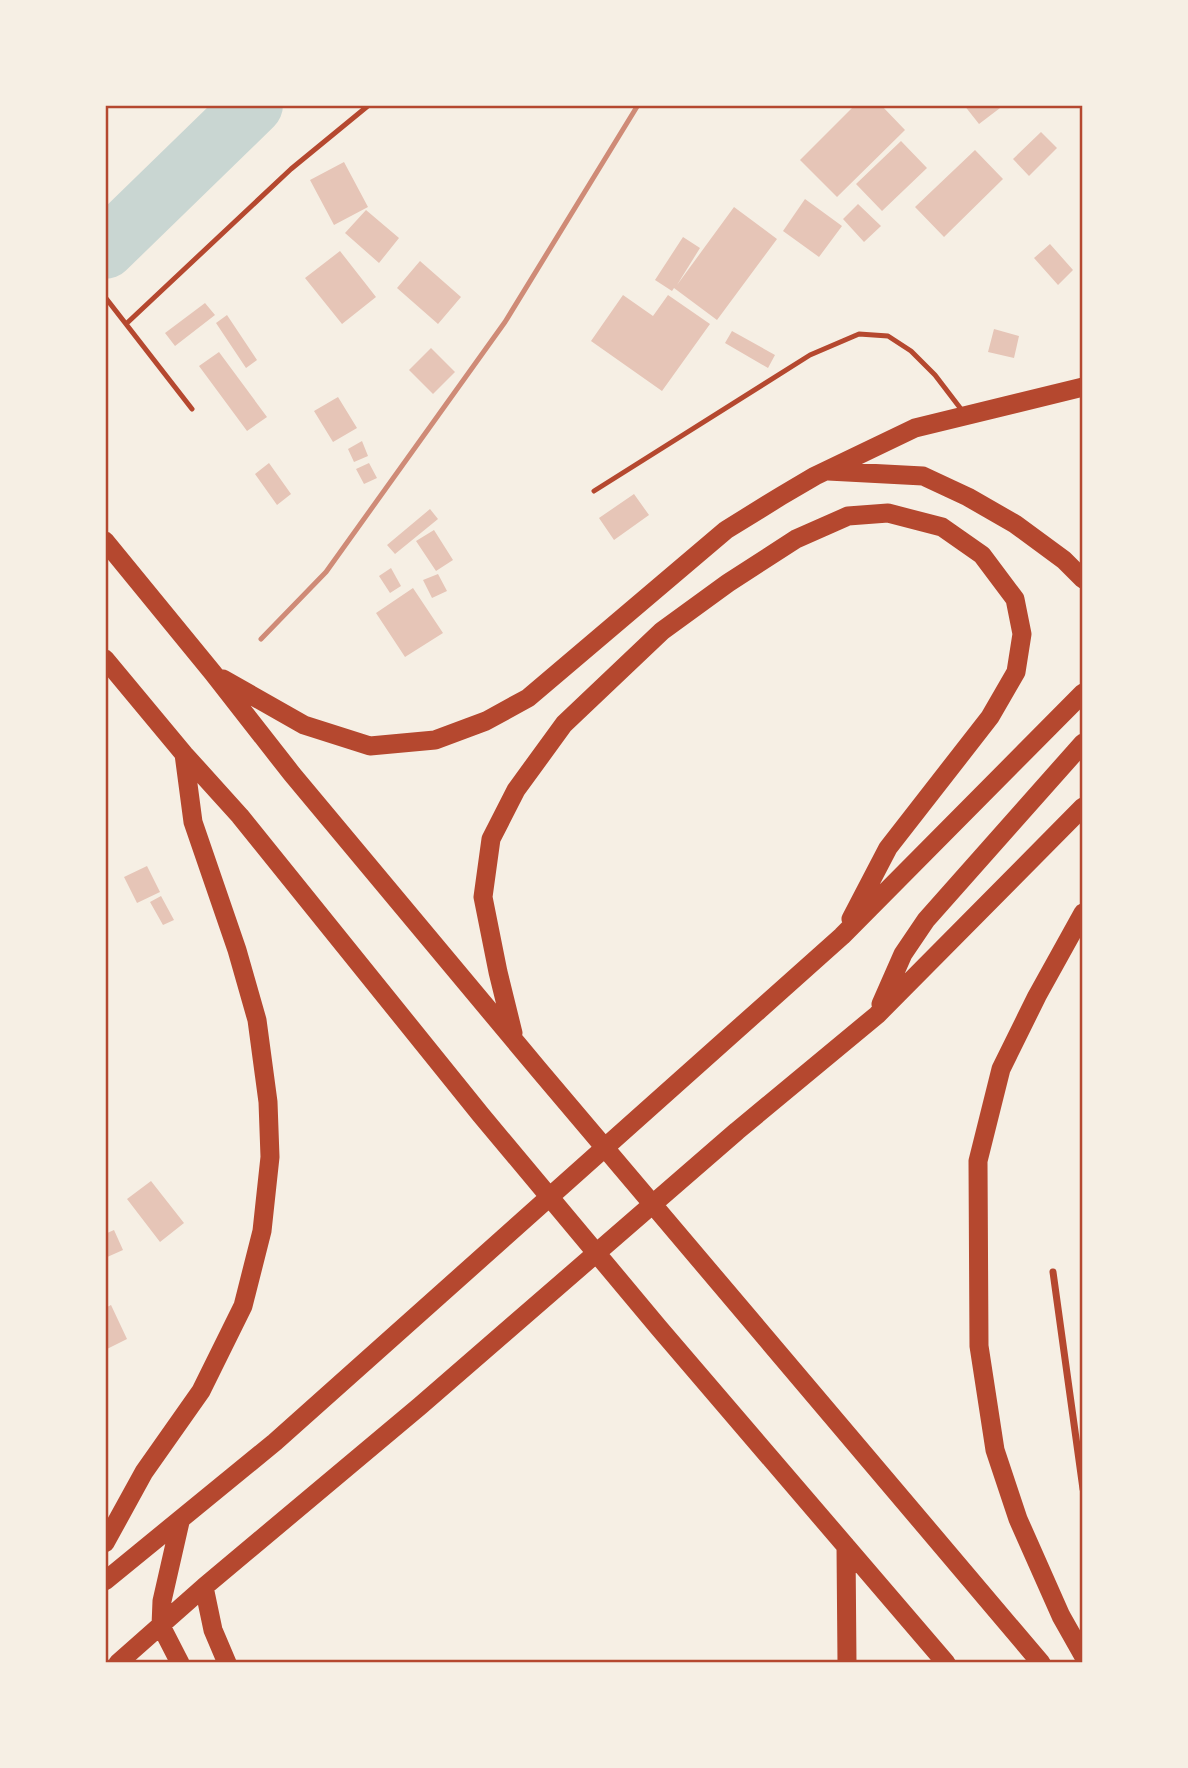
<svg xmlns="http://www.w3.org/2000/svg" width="1188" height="1768" viewBox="0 0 1188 1768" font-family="'Golos Text',sans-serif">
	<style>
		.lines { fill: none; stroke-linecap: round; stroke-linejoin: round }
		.river { stroke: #c9d6d2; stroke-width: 60 }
		.building { fill: #e6c5b7 }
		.service { stroke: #b5482f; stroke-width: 5 }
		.minor { stroke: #b5482f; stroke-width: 7 }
		.trunk { stroke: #b5482f; stroke-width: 19 }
		.rail { stroke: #cf8b77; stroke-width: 5 }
		.neatline { fill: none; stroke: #b5482f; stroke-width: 2.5 }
	</style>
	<rect width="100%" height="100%" fill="#f6efe4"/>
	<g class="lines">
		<path class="river" d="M 105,249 L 253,105"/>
	</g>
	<path class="building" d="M 855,105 L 881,105 L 905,130 L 837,197 L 800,160 Z
		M 964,105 L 1004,105 L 979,124 Z
		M 1041,132 L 1057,148 L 1029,176 L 1013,159 Z
		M 901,141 L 927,168 L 882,211 L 856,184 Z
		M 975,150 L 1003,179 L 944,237 L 915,207 Z
		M 344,162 L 368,207 L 334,225 L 310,180 Z
		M 805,199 L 842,226 L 819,257 L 783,231 Z
		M 858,204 L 881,226 L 864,242 L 843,219 Z
		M 734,207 L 777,239 L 717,320 L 674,288 L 672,291 L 655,280 L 683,237 L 700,248 L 677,285 Z
		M 366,210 L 399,238 L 379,263 L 345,233 Z
		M 1050,244 L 1073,270 L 1058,285 L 1034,258 Z
		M 340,251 L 376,297 L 342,324 L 305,278 Z
		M 420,261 L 461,297 L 438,324 L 397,288 Z
		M 623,295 L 653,316 L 668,295 L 710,324 L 662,391 L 591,341 Z
		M 205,303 L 215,315 L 175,346 L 165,333 Z
		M 227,315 L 257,360 L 246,368 L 216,323 Z
		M 994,329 L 1019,336 L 1014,358 L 988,352 Z
		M 732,331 L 775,355 L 768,368 L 725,343 Z
		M 431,348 L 455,372 L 433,394 L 409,370 Z
		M 219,352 L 267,417 L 247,431 L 199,366 Z
		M 338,397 L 357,428 L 333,442 L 314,411 Z
		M 362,441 L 368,456 L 354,462 L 348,449 Z
		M 269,463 L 291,494 L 277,505 L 255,474 Z
		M 369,463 L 377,478 L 364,484 L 356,469 Z
		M 634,494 L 649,515 L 614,540 L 599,518 Z
		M 430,509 L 438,519 L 395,554 L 387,545 Z
		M 434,530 L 453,560 L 436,571 L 416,541 Z
		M 391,568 L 401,586 L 390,593 L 379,576 Z
		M 438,574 L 447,591 L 432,598 L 423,580 Z
		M 413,588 L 443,633 L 405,657 L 376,613 Z
		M 147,866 L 160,892 L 137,903 L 124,877 Z
		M 161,896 L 174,920 L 163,925 L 150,902 Z
		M 151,1181 L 184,1223 L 160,1242 L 127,1199 Z
		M 114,1230 L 123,1250 L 105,1258 L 105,1234 Z
		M 111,1305 L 127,1339 L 105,1350 L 105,1308 Z"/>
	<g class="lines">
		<path class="service" d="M 105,297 L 192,409
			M 126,324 L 291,169 L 369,105
			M 594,491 L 810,355 L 859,334 L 888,336 L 911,351 L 935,375 L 964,413"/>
		<path class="minor" d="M 1053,1272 L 1083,1489"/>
		<path class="trunk" d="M 828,471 L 923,476 L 968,497 L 1015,524 L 1064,560 L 1083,579
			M 105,541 L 213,673 L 292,774 L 539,1070 L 1041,1663
			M 105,659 L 184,754 L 240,816 L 481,1115 L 659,1328 L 946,1663
			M 223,679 L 304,725 L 370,746 L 435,740 L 486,721 L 528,698 L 726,530 L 781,496 L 815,476 L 915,428 L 1083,387
			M 1083,913 L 1037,996 L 1001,1069 L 978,1161 L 979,1346 L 995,1450 L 1018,1519 L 1061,1616 L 1083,1655
			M 881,1004 L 903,954 L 926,920 L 1083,743
			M 513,1033 L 498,972 L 483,897 L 491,839 L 516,790 L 564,724 L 662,631 L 728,583 L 796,539 L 848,516 L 888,513 L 942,527 L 982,555 L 1015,599 L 1022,634 L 1016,672 L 990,717 L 888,848 L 851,919
			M 180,1522 L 162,1601 L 161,1626 L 180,1663
			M 105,1543 L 144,1472 L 201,1391 L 243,1306 L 262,1231 L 270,1157 L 268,1102 L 257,1020 L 237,950 L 193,822 L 184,754
			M 846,1546 L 847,1663
			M 105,1581 L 275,1442 L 842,936 L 1083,693
			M 204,1587 L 213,1630 L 227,1663
			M 118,1663 L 204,1587 L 420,1406 L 737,1131 L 877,1015 L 1083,807"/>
		<path class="rail" d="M 261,639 L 326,572 L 505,322 L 638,105"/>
	</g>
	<rect width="1188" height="1768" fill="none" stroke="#f6efe4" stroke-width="214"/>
	<rect x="107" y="107" width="974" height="1554" class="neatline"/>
</svg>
